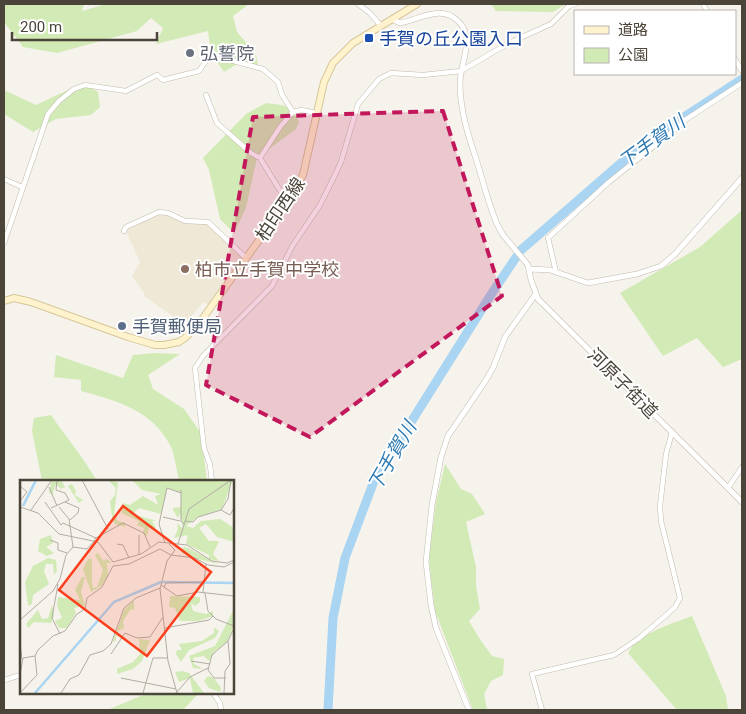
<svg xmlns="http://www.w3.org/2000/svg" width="746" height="714" viewBox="0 0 746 714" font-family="Roboto,'Noto Sans JP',sans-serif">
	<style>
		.education { fill: #efe8d6 }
		.green { fill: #d2eab5 }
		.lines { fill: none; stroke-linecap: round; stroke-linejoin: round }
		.river { stroke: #a9d4f2; stroke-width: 9 }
		.minor-casing { stroke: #c2bbae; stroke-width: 5.5 }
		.tertiary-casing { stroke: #c2bbae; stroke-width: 6 }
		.secondary-casing { stroke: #d6c79b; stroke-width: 8 }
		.minor { stroke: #fff; stroke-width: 4.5 }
		.tertiary { stroke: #fff; stroke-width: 5 }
		.secondary { stroke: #fff3cd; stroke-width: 6 }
		.marked { fill: #c2185b; fill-opacity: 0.2; stroke: #c2185b; stroke-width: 4; stroke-dasharray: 10 6; stroke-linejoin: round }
		.transit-dot { fill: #1a4fb4; stroke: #fff; stroke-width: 2 }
		.worship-dot { fill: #6b7280; stroke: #fff; stroke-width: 2 }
		.education-dot { fill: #8d6e63; stroke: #fff; stroke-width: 2 }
		.service-dot { fill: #5c6f8a; stroke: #fff; stroke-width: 2 }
		.labels { text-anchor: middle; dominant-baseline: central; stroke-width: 4; stroke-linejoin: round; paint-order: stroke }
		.transit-label { font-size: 18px; fill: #164399; stroke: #fff; text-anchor: start }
		.worship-label { font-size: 18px; fill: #5b616d; stroke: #fff; text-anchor: start }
		.street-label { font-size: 18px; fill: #4b4439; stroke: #fff }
		.education-label { font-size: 18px; fill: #785e54; stroke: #fff; text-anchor: start }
		.service-label { font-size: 18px; fill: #4e5e75; stroke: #fff; text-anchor: start }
		.water-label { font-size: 19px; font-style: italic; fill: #2e7ab2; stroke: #fff }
		.inset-river { fill: none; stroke: #a9d4f2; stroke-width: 2.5 }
		.inset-road { fill: none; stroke: #b2ada4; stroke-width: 1 }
		.view { fill: #fc3f1d; fill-opacity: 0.15; stroke: #fc3f1d; stroke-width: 2.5 }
		.inset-edge { fill: none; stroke: #4b4439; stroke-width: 2.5 }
	</style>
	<rect width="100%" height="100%" fill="#f6f3ec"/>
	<path class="education" d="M 161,213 L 167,214 L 183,222 L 191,224 L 205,223 L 209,225 L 241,255 L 241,259 L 208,305 L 203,302 L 186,323 L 183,323 L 144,296 L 145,294 L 132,276 L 140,262 L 126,231 L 128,228 Z"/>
	<path class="green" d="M 4,4 L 84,4 L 82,11 L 106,4 L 249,4 L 233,16 L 237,32 L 256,54 L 258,66 L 237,64 L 224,72 L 211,53 L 208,31 L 156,44 L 163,28 L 151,18 L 137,31 L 57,53 L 23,47 L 4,22 Z
		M 491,4 L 566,4 L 553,12 L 496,11 Z
		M 83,83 L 98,92 L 100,107 L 91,115 L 56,119 L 33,132 L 4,114 L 4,90 L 36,105 Z
		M 266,103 C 285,106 290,103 299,122 L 296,129 L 257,158 L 246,208 L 234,233 L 220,219 L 209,170 L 203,158 L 246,114 Z
		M 742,210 L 742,359 L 723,367 L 697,338 L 663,356 L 620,293 L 700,247 Z
		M 155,353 L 180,354 L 148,375 L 153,389 L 184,409 L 201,433 L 207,481 L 179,481 C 177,471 175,457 171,447 C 153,410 117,401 81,391 L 81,380 L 54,377 L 56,355 L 123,378 L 133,355 Z
		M 51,415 C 67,438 83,457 97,481 L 42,481 L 32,431 L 34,418 Z
		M 445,464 L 461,489 L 472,494 L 485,514 L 466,522 L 476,567 L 476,586 L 480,609 L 469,621 L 479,638 L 492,656 L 504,659 L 503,675 L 491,681 L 484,694 L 487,710 L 473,710 L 435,611 L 431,579 L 429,558 L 436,502 Z
		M 692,616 L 726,696 L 728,710 L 677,710 L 628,653 C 638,633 672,624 692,616 Z
		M 148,693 L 199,693 L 183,710 L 107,710 Z"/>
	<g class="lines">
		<path class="river" d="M 521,250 L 643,144 L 742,79
			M 328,710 L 333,618 L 345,558 L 374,481 L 492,293 L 517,256"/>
		<g class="minor-casing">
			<path id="minor" d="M 358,4 L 370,13 L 381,26
				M 703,4 L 707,11
				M 735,59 L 742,71
				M 206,95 L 217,123 L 251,153 L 260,158 L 284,197 L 288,200
				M 260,158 L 280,127 L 293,112
				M 4,179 L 22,187
				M 124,231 L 126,227 L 159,212 L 168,213 L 185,221 L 208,222 L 246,258
				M 4,243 L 48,114 L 59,101 L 74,89 L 85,85 L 126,91 L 157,75 L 163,80 L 199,71 L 208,58 L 230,60 L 263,69 L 278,82 L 282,95 L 293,112 L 301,110 L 317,113
				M 556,272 L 548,238 L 609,182 L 678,127 L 685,120 L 742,83
				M 212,482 L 210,465 L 204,448 L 195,368 L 203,356 L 272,286 L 293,245 L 320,205 L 333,179 L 341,162 L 358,104 L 379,79 L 391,73 L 423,75 L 461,71 L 507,44 L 551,24 L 569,6 L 575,4
				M 728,488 L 742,467
				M 4,680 L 21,675
				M 213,693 L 220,703 L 221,710
				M 542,710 L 532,674 L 614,655 L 638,639 L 664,617 L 675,607 L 680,598 L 661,521 L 660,506 L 666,454 L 672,432"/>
		</g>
		<g class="tertiary-casing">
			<path id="tertiary" d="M 392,19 L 400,23 C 419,20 441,4 458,21 C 476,38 460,63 460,83 C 460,112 469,138 478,165 C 484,185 489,205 497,224 L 503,235 L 528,265 L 531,280 L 538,299 L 742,502
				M 530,269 L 550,270 L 588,283 L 637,274 L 661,266 L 675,254 L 742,178
				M 469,710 L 436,628 L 431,605 L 426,562 L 432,505 L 441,457 L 448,436 L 486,380 L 493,368 L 505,337 L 535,295"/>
		</g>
		<g class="secondary-casing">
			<path id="secondary" d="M 4,301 L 14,298 L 31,302 L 128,337 L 155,345 L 164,345 L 179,342 L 185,338 L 198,325 L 288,200 L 303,175 L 324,82 L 333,63 L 353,43 L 417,4"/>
		</g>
		<use href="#minor" class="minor"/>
		<use href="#tertiary" class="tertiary"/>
		<use href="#secondary" class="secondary"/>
	</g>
	<path class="marked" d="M 443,111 L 502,296 L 310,437 L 206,385 L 253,117 Z"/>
	<rect class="transit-dot" x="364" y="33" width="10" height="10" rx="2.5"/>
	<circle class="worship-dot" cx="190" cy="53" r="5"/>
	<circle class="education-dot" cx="185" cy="269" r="5"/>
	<circle class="service-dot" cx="122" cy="326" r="5"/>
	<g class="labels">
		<g class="transit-label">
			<text x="379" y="38">手賀の丘公園入口</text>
		</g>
		<g class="worship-label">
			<text x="200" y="53">弘誓院</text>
		</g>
		<g class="street-label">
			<text transform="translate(280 209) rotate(-56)">柏印西線</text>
			<text transform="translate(623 383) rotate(45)">河原子街道</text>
		</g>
		<g class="education-label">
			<text x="195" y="269">柏市立手賀中学校</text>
		</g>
		<g class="service-label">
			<text x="132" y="326">手賀郵便局</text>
		</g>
		<g class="water-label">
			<text transform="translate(652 142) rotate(-36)">下手賀川</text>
			<text transform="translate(392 456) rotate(-60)">下手賀川</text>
		</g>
	</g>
	<g transform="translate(20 480)">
		<rect width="214" height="214" fill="#f6f3ec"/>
		<path d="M 32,0 L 41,0 L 45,7 L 52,4 L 56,11 L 55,15 L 63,20 L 59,23 L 48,6 L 41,9 L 36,4 L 32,15 L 29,12 ZM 88,0 L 98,2 L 94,35 L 98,41 L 105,43 L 105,47 L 95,44 L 92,37 L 90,21 L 95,15 L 96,8 ZM 112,0 L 213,0 L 202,29 L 178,37 L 166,46 L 173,48 L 181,41 L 200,39 L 214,48 L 214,62 L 197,57 L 186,44 L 179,48 L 189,61 L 199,61 L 193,74 L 199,81 L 189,79 L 189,75 L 166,64 L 168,55 L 154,58 L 158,49 L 157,43 L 163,49 L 160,33 L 158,38 L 153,30 L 153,28 L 161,27 L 161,13 L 147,8 L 141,34 L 119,28 L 112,34 L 137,41 L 132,41 L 136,48 L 129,48 L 127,56 L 123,54 L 124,48 L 117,45 L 119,41 L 101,33 L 103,23 L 110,25 L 123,16 L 138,25 L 135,16 L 141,14 L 122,10 ZM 31,55 L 33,63 L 26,67 L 34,73 L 27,76 L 18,71 L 20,59 ZM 164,67 L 168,68 L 198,84 L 167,76 L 160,71 ZM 78,73 L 83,81 L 87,79 L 92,83 L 87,83 L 88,95 L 82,105 L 71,112 L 63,89 L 68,79 L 72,79 L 72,103 L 73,108 L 77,107 L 83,90 L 75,75 ZM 28,78 L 36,80 L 37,91 L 34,95 L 33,84 L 26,84 L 24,91 L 29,104 L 13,115 L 12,124 L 8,126 L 5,102 L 13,86 ZM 62,97 L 65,97 L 61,112 L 65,125 L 54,128 L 56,133 L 47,148 L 39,148 L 35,141 L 42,138 L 37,126 L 38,117 L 60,120 L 55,110 ZM 150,116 L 180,117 L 180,122 L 175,126 L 171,123 L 173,131 L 186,134 L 193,131 L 193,136 L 178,141 L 160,141 L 155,128 L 149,127 ZM 114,120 L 114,130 L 111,129 L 103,141 L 104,148 L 98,151 L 95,162 L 93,161 L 104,130 ZM 32,125 L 34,135 L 31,143 L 14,142 L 8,148 L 6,144 L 18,130 L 22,139 L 28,138 ZM 214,129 L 213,148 L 207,162 L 194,172 L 189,181 L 184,176 L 173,178 L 174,184 L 183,189 L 173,188 L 169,176 L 195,166 ZM 194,147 L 199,151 L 195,158 L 169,170 L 161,182 L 156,174 L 157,170 L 162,170 L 159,164 L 182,161 L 194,153 ZM 119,159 L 130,160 L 122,181 L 113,189 L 97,194 L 97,189 L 113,182 L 120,174 ZM 162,191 L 169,193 L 184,213 L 173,213 L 170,198 L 159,202 L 155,192 ZM 188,196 L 194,198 L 201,208 L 200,212 L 189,208 L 184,201 Z" fill="#d2eab5"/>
		<path class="inset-river" d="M 3,26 L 16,0M 142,102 L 214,103M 15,213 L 94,122 L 141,102"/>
		<path class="inset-road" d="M 62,0 L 88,49M 0,6 L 7,12 L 0,21M 29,7 L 37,26M 161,13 L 161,41 L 164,44M 25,22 L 41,45 L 43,43 L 76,58M 45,22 L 59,28 L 58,33 L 50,40M 0,27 L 18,33 L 39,54 L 78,62 L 93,82 L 121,74 L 139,62 L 167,65 L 192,81 L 207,83 L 214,80M 31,28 L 49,20 L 45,13 L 36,10 L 37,0M 11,30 L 32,0M 201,30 L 208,19 L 211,0M 143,37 L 160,41M 165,41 L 173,42 L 178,37 L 201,30 L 210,35 L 214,28M 119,55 L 119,75M 74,59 L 103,43 L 124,53 L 130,67M 30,60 L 38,63 L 38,70 L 47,73M 145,63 L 139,44 L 147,8 L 161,13 L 161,10M 97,64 L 103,65 L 109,78M 149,64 L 155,70 L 147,81 L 140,109 L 148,181 L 157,213M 158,64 L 169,29 L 211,0M 53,67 L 67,69 L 75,60M 38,104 L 32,138 L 40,154M 141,105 L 157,116 L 178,112 L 214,116M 144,107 L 146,103 L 184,102M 183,112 L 186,84M 185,113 L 188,131 L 196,139 L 214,146M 0,140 L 33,111 L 40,99 L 46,75 L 53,67 L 49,39 L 39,27M 145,148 L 189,140 L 193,136M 0,164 L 2,179M 91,174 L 105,153 L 117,158 L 130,157 L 143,137M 171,181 L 190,184M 0,195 L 3,178 L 15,176M 101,198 L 156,209M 206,198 L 194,198 L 188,190 L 192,175 L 208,161 L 214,148M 157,212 L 170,197 L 188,188M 0,213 L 17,195 L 15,176 L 18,170 L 33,156 L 45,151 L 57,134 L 65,129 L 67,118 L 82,107 L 93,86 L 109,84 L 140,69 L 151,75 L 175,78 L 188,85 L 204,87 L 214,82M 41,213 L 50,199 L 59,195 L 70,175 L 83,171 L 91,164 L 104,128 L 116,118 L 140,108M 123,213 L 133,178 L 148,178M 204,213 L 205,191 L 210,184 L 208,161"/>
		<path class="view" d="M 103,26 L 191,92 L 127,176 L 39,110 Z"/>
		<rect width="214" height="214" class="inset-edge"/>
	</g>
	<rect width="746" height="714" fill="none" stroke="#4b4439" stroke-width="10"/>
	<rect x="574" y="10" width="162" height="65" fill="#ffffff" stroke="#b7b4b0"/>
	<rect x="584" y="26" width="25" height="8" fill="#fff3cd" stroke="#b7b4b0"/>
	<text x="618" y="35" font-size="15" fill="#4b4439">道路</text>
	<rect x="584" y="48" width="25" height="15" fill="#d2eab5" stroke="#b7b4b0"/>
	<text x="618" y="60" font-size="15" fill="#4b4439">公園</text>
	<path d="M12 32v8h145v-8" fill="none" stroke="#4b4439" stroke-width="2.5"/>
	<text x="20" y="32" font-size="15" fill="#4b4439" stroke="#ffffff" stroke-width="4" paint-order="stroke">200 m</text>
</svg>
